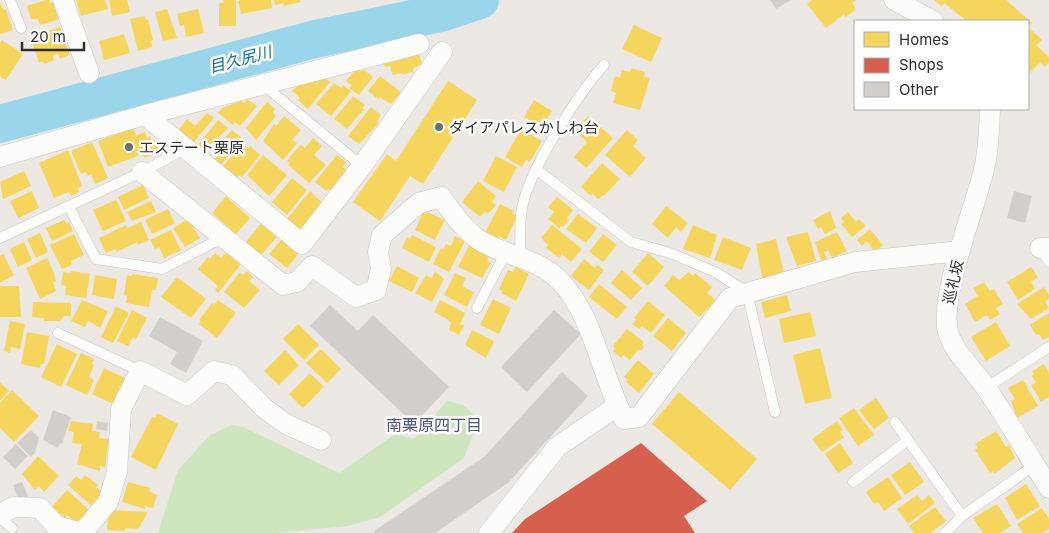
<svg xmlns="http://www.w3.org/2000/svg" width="1049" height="533" viewBox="0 0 1049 533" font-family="Inter,'Noto Sans JP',sans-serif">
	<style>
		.green { fill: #cee6be }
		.homes { fill: #f6d55c }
		.shops { fill: #d6604d }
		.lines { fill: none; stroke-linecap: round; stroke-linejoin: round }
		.river { stroke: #99d6ec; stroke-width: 38 }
		.building { fill: #d1cecb }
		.service-casing { stroke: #c5c4c5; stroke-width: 11 }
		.minor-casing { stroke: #c5c4c5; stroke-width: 21 }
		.service { stroke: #fcfcfb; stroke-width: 10 }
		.minor { stroke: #fcfcfb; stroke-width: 20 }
		.poi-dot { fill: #706f6e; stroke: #fff; stroke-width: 2 }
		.labels { text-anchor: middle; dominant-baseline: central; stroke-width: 5; stroke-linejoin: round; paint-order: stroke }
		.poi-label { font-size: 15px; fill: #2e2e2e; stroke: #fff; text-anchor: start }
		.street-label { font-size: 15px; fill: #2e2e2e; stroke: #fff }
		.water-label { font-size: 16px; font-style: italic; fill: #0d6fa3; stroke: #fff }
		.neighbourhood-label { font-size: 16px; fill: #4d5680; stroke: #fff }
	</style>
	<rect width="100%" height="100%" fill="#ece8e4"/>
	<path class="green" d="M 447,401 L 463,405 L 479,419 L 464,458 L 380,517 L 348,526 L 275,533 L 158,533 L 178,470 L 210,435 L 232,425 L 243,427 L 339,473 L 395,434 L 414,439 Z"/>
	<path class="homes" d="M 46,0 L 49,0 L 50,3 L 54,2 L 60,19 L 40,25 L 38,19 L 31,19 L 27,6 Z
		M 76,0 L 105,0 L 108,9 L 81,16 Z
		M 109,0 L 127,0 L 130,12 L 112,16 Z
		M 223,0 L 236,0 L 236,26 L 219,26 L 219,3 L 223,3 Z
		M 242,0 L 271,0 L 272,8 L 241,14 L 238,1 Z
		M 274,0 L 300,0 L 301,2 L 284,6 L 283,3 L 275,5 Z
		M 812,0 L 856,0 L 852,3 L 856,9 L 846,17 L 844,14 L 826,28 L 807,4 Z
		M 934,0 L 1006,0 L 1032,23 L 1028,27 L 1042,40 L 1036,45 L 1049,57 L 1049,62 L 1045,67 L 1040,62 L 1028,75 L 1028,21 L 967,21 L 944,3 L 941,6 Z
		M 0,3 L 4,10 L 6,9 L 13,30 L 0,34 Z
		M 167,9 L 177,38 L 163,41 L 155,12 Z
		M 198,9 L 204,33 L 186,37 L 184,25 L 180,26 L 177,14 Z
		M 145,16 L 146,20 L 148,19 L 153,40 L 151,41 L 152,47 L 138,51 L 130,19 Z
		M 634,25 L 662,38 L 651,62 L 622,49 Z
		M 60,27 L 70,55 L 60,59 L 58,54 L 53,56 L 54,60 L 44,64 L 43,61 L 39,63 L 32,42 L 36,41 L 34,36 Z
		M 124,34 L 130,53 L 104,60 L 99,41 Z
		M 2,40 L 23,54 L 6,80 L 0,77 L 0,43 Z
		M 419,54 L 422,64 L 413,68 L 414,71 L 403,75 L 402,73 L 393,75 L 390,66 L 385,67 L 383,63 Z
		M 631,68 L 645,72 L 644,77 L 650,78 L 640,110 L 613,103 L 616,93 L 611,91 L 615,76 L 620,78 L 622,70 L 630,72 Z
		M 358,69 L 361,71 L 363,69 L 373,77 L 359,95 L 349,88 L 352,85 L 346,81 L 355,70 L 356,71 Z
		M 380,76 L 401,92 L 391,104 L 380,97 L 378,99 L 368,91 Z
		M 324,77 L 330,82 L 308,109 L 298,100 L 300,98 L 292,91 L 297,86 L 314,81 L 316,82 Z
		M 448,81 L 477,100 L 423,184 L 410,176 L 380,221 L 353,202 L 387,154 L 396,161 Z
		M 334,83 L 341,88 L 343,85 L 351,91 L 331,116 L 316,104 Z
		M 353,96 L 365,105 L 362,108 L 364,109 L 347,129 L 334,119 Z
		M 247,99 L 257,106 L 240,126 L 235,122 L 233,125 L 218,113 L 222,108 L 241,101 L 244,103 Z
		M 534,100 L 552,111 L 542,127 L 524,117 Z
		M 267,102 L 275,109 L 273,113 L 276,116 L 256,140 L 246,128 Z
		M 371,107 L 381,115 L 377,121 L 379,123 L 359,144 L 348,136 Z
		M 207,113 L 214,118 L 192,144 L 177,132 L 187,119 L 195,126 Z
		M 284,116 L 301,130 L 292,140 L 297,143 L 283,160 L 263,141 L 274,124 L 276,126 Z
		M 588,116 L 613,138 L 586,168 L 574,157 L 587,142 L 575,131 Z
		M 218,120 L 228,128 L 203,153 L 196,147 Z
		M 133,128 L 136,135 L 145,132 L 147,138 L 150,136 L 152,142 L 156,140 L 160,152 L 144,158 L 143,154 L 108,167 L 98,141 Z
		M 521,129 L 542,141 L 530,162 L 526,160 L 522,167 L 505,157 Z
		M 232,130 L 243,139 L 220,166 L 213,161 L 220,152 L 216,149 Z
		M 627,130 L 638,140 L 633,146 L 646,158 L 630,177 L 605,155 Z
		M 313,138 L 322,146 L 314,155 L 326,165 L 309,183 L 288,165 L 290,163 L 287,161 L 300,145 L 305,148 Z
		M 92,142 L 108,178 L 95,184 L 91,174 L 88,176 L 86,172 L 81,174 L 71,151 Z
		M 242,144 L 248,148 L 250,146 L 260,155 L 242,177 L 240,175 L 237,177 L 223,166 Z
		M 68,150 L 82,186 L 78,188 L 79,192 L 71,196 L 69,192 L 54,198 L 39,163 Z
		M 263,155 L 287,175 L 269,196 L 247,175 Z
		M 337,155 L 346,162 L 343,167 L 347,170 L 331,191 L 328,189 L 327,191 L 315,182 Z
		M 496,156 L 517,167 L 504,192 L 483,181 Z
		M 602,163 L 620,179 L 606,194 L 598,199 L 593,194 L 591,196 L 581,187 Z
		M 24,171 L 31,186 L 3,199 L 0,182 Z
		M 292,178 L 307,190 L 287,215 L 272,202 Z
		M 478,181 L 496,196 L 492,202 L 496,205 L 488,214 L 485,211 L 480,217 L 462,202 Z
		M 143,185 L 149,198 L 124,210 L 118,197 Z
		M 32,191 L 39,208 L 18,218 L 10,201 Z
		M 310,191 L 323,203 L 300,230 L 287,219 Z
		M 226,196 L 250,218 L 236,234 L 212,213 Z
		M 557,197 L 573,210 L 567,218 L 569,220 L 563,227 L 561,226 L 559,228 L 548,219 L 554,212 L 548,207 Z
		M 116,200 L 126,221 L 103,231 L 93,210 Z
		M 151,201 L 156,212 L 132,221 L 127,212 Z
		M 500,204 L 514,211 L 512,214 L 517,216 L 506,240 L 499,236 L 497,239 L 485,233 Z
		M 666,206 L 688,223 L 681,232 L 676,227 L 668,238 L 652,224 Z
		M 168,209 L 175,223 L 152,234 L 145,220 Z
		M 830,211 L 836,228 L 825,234 L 821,227 L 818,229 L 813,220 Z
		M 423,212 L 426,214 L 427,212 L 445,220 L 435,240 L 415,230 Z
		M 848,212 L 856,222 L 859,219 L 866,226 L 852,237 L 841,224 L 844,222 L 841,218 Z
		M 578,214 L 597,228 L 586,243 L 566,229 Z
		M 188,219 L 200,238 L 185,247 L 173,228 Z
		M 64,220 L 66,223 L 69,222 L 73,231 L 52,241 L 46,228 Z
		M 141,222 L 149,240 L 138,245 L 137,242 L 117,252 L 115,249 L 106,253 L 99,238 L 126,225 L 127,228 Z
		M 262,222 L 278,236 L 261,255 L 246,242 Z
		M 552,225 L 582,249 L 571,262 L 562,254 L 559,258 L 546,248 L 548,245 L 541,238 Z
		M 693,225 L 717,235 L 710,258 L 683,249 Z
		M 870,229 L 883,245 L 875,252 L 867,241 L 862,246 L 857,240 Z
		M 171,230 L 181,250 L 164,258 L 159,247 L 155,249 L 150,240 Z
		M 808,232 L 816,261 L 797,266 L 786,237 Z
		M 837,232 L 847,251 L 832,258 L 828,250 L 824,252 L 827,259 L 822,262 L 815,242 Z
		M 40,233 L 48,252 L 36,258 L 27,239 Z
		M 74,234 L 84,255 L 71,261 L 72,265 L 62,269 L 50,245 Z
		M 603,234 L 617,245 L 603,262 L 589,252 Z
		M 412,235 L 436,247 L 429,262 L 402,248 L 407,237 L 410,238 Z
		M 455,236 L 465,241 L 449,272 L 433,264 L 441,248 L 443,249 L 446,244 L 451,246 Z
		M 723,237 L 751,248 L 742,270 L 714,260 Z
		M 283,238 L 300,252 L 287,268 L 269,254 Z
		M 776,239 L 784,273 L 762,278 L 756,244 Z
		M 24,242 L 32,260 L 18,267 L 10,249 Z
		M 469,245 L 490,255 L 487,261 L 491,263 L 482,278 L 458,267 Z
		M 227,251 L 242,263 L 218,293 L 215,290 L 218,286 L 198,269 L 208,257 L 210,259 L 215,253 L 221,258 Z
		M 648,253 L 664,267 L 648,286 L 632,272 Z
		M 3,254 L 14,275 L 0,283 L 0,256 Z
		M 47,258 L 54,273 L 56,281 L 53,283 L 56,291 L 40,299 L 26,268 Z
		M 584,259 L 595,268 L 597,265 L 604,270 L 589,290 L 571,276 Z
		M 397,266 L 419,278 L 412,292 L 389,281 Z
		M 516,267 L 529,274 L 516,301 L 501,293 L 502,291 L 499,289 L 508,270 L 513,272 Z
		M 1031,267 L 1038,277 L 1031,282 L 1035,289 L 1018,300 L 1007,282 Z
		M 622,270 L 642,288 L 631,300 L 611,283 Z
		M 71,271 L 90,274 L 86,298 L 65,295 L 66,286 L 61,285 L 63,272 L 71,273 Z
		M 247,271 L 253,277 L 249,281 L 260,290 L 244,308 L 224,292 L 240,272 L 243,275 Z
		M 435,271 L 444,279 L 432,302 L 415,293 L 426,275 L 432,278 Z
		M 689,272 L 693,276 L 695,273 L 712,287 L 707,293 L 716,300 L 699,317 L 664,286 L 673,275 L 679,280 Z
		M 455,273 L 466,278 L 462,286 L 474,292 L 467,307 L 444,295 Z
		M 132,274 L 158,278 L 156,290 L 152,290 L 149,307 L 126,303 L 127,296 L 124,295 L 127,275 L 132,276 Z
		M 95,275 L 117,279 L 114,299 L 92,295 Z
		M 177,277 L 206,299 L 191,318 L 161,297 Z
		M 984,282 L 990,291 L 994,289 L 1003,304 L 996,308 L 1000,314 L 990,320 L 987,315 L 975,322 L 965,304 L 978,296 L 973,288 Z
		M 599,284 L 627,307 L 617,319 L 589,297 Z
		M 0,286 L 19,286 L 21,317 L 0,317 Z
		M 1044,287 L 1049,295 L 1049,299 L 1045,301 L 1049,308 L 1031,319 L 1017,304 Z
		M 787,295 L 791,311 L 765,318 L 761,302 Z
		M 493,299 L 511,308 L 499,334 L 480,325 Z
		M 82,300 L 108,311 L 100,328 L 88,321 L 85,327 L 71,321 Z
		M 218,300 L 236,313 L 217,338 L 199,324 L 201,321 L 199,320 L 212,303 L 214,305 Z
		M 440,300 L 465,313 L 460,324 L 464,326 L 459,335 L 449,330 L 451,323 L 447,319 L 434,312 Z
		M 648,301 L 665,315 L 651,333 L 642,326 L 639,329 L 632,324 L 636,320 L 634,318 Z
		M 33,302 L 71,303 L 71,316 L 64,316 L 60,321 L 44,321 L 44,318 L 32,317 Z
		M 116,306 L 129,313 L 113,343 L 101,337 Z
		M 132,310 L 147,318 L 136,339 L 133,337 L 128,346 L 117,341 Z
		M 810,312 L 816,336 L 784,343 L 779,319 Z
		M 1049,313 L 1049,337 L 1043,340 L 1039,334 L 1036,335 L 1030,325 Z
		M 668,318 L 686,333 L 672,351 L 653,336 Z
		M 10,321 L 25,324 L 20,349 L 11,347 L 10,353 L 4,351 Z
		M 996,322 L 1010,346 L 986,361 L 971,337 Z
		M 298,324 L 319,345 L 304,360 L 283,339 Z
		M 627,329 L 644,342 L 642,345 L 644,347 L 641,351 L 639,349 L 630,360 L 623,355 L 621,358 L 613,351 L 615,348 L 613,346 Z
		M 472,330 L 494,341 L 486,358 L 465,345 Z
		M 27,332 L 49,336 L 44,364 L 41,364 L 40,368 L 21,364 Z
		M 57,344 L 77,354 L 61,387 L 41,377 Z
		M 820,348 L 832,398 L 805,404 L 793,355 Z
		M 321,349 L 341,369 L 327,383 L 306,363 Z
		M 285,350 L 299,365 L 279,385 L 264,371 Z
		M 81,353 L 94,359 L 92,364 L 94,365 L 89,377 L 94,380 L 87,395 L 66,385 Z
		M 638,360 L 654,374 L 639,393 L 626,382 L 628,380 L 624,377 Z
		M 1044,364 L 1049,373 L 1049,397 L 1041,402 L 1031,385 L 1036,383 L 1032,376 L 1034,374 L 1032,371 Z
		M 104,368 L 125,378 L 113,404 L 92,394 Z
		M 310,373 L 324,387 L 303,408 L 289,394 Z
		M 1023,380 L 1038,406 L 1017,418 L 1011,401 L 1015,399 L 1008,388 Z
		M 0,382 L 9,391 L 0,401 Z
		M 12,390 L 39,416 L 14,442 L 0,428 L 0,403 Z
		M 679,392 L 757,459 L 730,490 L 652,424 Z
		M 876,398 L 889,418 L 874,429 L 859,410 Z
		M 854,408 L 874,435 L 858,446 L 839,418 Z
		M 157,413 L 178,424 L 156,470 L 131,457 L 152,417 L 155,418 Z
		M 71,421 L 93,424 L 92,431 L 100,432 L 99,438 L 109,439 L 105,467 L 100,466 L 100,471 L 77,464 L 82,444 L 72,443 L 74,432 L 68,431 Z
		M 837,421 L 843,430 L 840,432 L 844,437 L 822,452 L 812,439 Z
		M 996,431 L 1006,447 L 1009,445 L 1015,458 L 994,474 L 993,471 L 990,473 L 975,450 L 978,448 L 975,444 Z
		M 840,443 L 853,463 L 838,473 L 825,454 Z
		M 38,456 L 59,476 L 44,492 L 39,486 L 35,490 L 22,474 Z
		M 910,462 L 924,482 L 905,495 L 891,475 Z
		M 85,475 L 98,485 L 96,487 L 104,494 L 93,507 L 68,485 L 76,476 L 81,480 Z
		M 888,477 L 902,498 L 884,511 L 878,502 L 874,504 L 866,492 Z
		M 128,482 L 150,488 L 149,491 L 157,495 L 153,508 L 145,506 L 145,509 L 122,502 Z
		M 1026,484 L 1040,506 L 1017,520 L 1005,498 Z
		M 67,490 L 89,510 L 77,524 L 67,515 L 65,518 L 52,507 Z
		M 917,495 L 922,501 L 929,495 L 935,503 L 908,524 L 897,509 Z
		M 997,504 L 1011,526 L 1000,533 L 983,533 L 973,518 Z
		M 935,507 L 946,521 L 930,533 L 914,533 L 909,526 Z
		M 1042,508 L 1049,519 L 1049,529 L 1042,533 L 1023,533 L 1017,524 Z
		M 111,510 L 148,512 L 138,529 L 125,528 L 125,531 L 107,530 L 108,515 L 110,515 Z"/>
	<path class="shops" d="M 641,443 L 707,501 L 684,516 L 695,533 L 512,533 L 525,519 Z"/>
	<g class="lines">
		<path class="river" d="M 0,124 L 315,39 L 441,13 L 480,0"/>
	</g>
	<path class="building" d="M 770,0 L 791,0 L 776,9 Z
		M 1014,191 L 1032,196 L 1025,223 L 1007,218 Z
		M 330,305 L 358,331 L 373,315 L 449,387 L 414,424 L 310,326 Z
		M 554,310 L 581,334 L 527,392 L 501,367 Z
		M 160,317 L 203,341 L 186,373 L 170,364 L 177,352 L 149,336 Z
		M 562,372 L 588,396 L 508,483 L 435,533 L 375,533 L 374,531 L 484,457 Z
		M 53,410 L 71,417 L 62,444 L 60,443 L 58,448 L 43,440 Z
		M 97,421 L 108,423 L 107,431 L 96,429 Z
		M 31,430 L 39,438 L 35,452 L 31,457 L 17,443 Z
		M 16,444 L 28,456 L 15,469 L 3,457 Z
		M 22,482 L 29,499 L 18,499 L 13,485 Z"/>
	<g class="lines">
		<g class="service-casing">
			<path id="service" d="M 10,0 L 21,28
				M 272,92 L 362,166
				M 536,169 L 631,242 L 670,253 L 715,272 L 747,292 L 775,412
				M 69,207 L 96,259 L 162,269 L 224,237
				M 0,238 L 142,172 L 186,148
				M 1040,248 L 1049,262
				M 520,258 C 521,242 519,223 522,208 C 529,170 578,94 604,65
				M 477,308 L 506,252
				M 58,333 L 140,371
				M 986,388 L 1049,347
				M 895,422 L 962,516
				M 853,482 L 908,440
				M 0,518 L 12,528
				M 945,533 L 962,516 L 1035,465"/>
		</g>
		<g class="minor-casing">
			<path id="minor" d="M 63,0 L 89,73
				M 894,0 L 933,21
				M 990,109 C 989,129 989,149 984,169 C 975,209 939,295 948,332 C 954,353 974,370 986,388 C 1009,421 1028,455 1049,488
				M 145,115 L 302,244 L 362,166 L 442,52
				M 0,157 L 145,115 L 419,44
				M 142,172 L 283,285 L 297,282 L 312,266 L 356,297 L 376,290 L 381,269 L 378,252 L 382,235 L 419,203 L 441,197 C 452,212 463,229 479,240 C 504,256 539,258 560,281 C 593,314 602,377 624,419 L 639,417 L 730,298 L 855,262 L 960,251
				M 1040,248 L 1049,248
				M 0,514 L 14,507 L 40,508 L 56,526 L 82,533 L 108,502 L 117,472 L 121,409 L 140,371 L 187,395 L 214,371 L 232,375 L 264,408 L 286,424 L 321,440
				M 489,533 L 557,447 L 617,406"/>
		</g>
		<use href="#service" class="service"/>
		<use href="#minor" class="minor"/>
	</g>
	<g class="poi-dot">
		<circle cx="439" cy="127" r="5"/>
		<circle cx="129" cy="147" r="5"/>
	</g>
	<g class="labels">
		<g class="poi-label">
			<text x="449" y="127">ダイアパレスかしわ台</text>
			<text x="139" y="147">エステート栗原</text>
		</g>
		<g class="street-label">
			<text transform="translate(953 282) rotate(-77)">巡礼坂</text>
		</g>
		<g class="water-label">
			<text transform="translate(240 59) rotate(-15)">目久尻川</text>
		</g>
		<g class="neighbourhood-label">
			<text x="434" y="425">南栗原四丁目</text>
		</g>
	</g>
	<rect x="854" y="20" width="175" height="90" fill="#ffffff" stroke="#ababab"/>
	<rect x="864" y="32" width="25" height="15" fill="#f6d55c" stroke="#ababab"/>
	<text x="899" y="45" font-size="15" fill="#2e2e2e">Homes</text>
	<rect x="864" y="58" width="25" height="15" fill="#d6604d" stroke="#ababab"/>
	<text x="899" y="70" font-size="15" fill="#2e2e2e">Shops</text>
	<rect x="864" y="82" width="25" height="15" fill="#d1cecb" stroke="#ababab"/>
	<text x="899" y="95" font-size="15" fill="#2e2e2e">Other</text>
	<path d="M22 42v8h62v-8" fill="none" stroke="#2e2e2e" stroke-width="2.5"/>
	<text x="30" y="42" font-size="15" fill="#2e2e2e" stroke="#ffffff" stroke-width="4" paint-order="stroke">20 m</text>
</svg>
